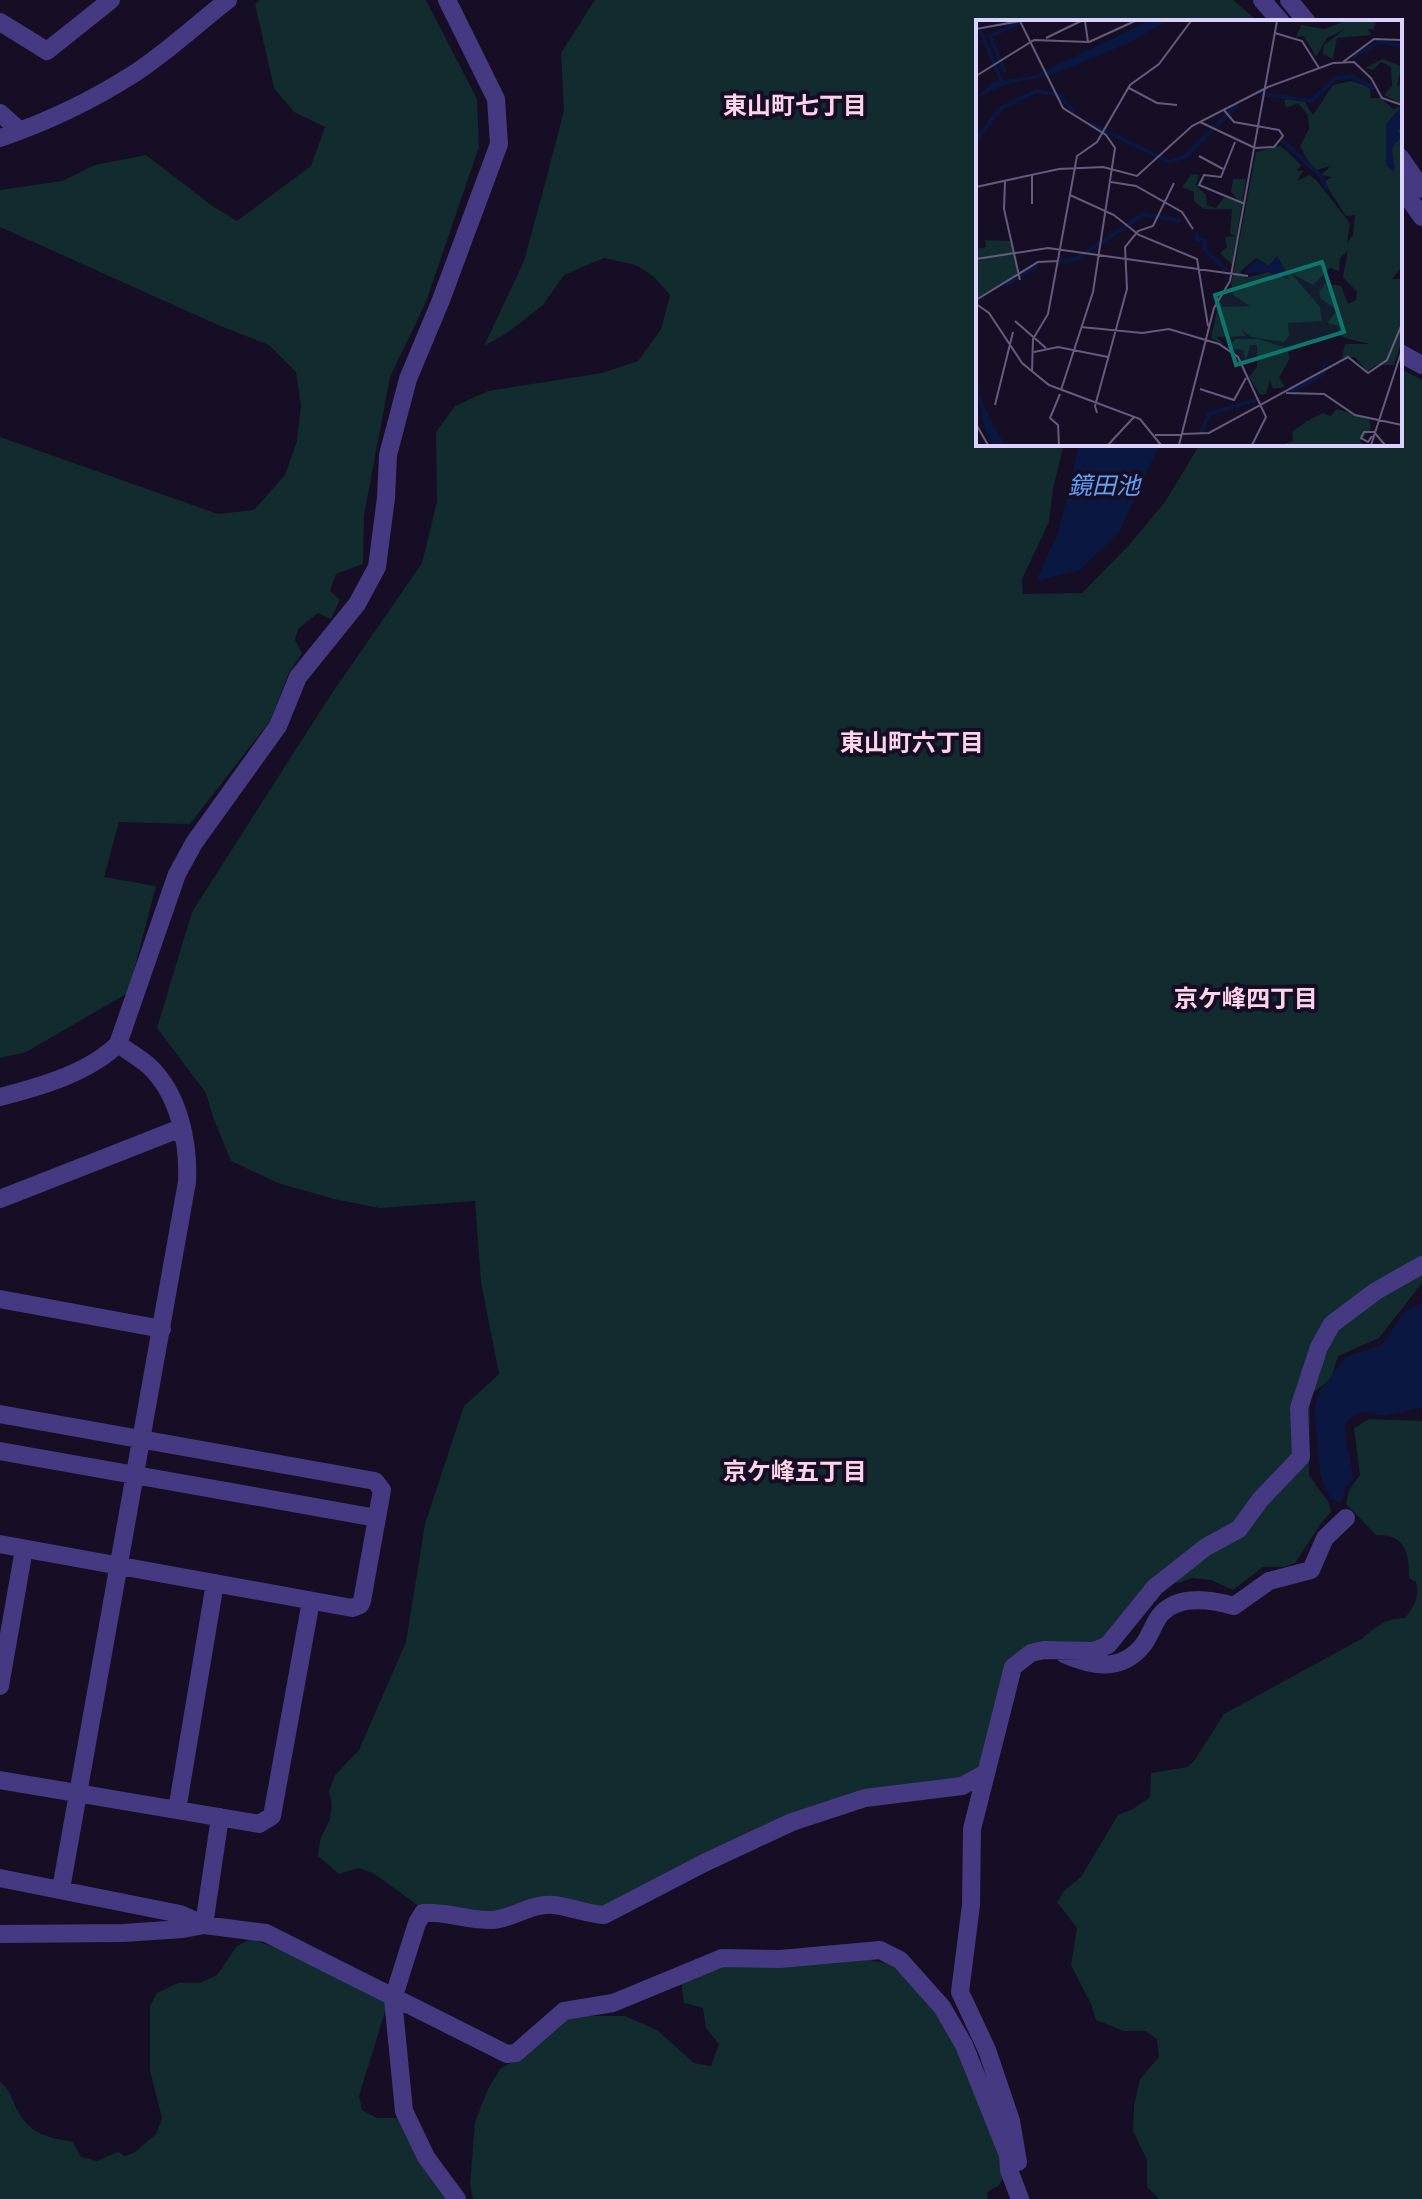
<svg xmlns="http://www.w3.org/2000/svg" width="1422" height="2199" viewBox="0 0 1422 2199" font-family="'DM Sans','Noto Sans JP',sans-serif">
	<style>
		.green { fill: #112b2e }
		.water { fill: #0a1841 }
		.lines { fill: none; stroke-linecap: round; stroke-linejoin: round }
		.minor { stroke: #453a82; stroke-width: 18 }
		.labels { text-anchor: middle; dominant-baseline: central; stroke-width: 8; stroke-linejoin: round; paint-order: stroke }
		.neighbourhood-label { font-size: 24px; font-weight: bold; fill: #ffd4ea; stroke: #150e24 }
		.water-label { font-size: 24px; font-style: italic; fill: #61a2fd; stroke: #150e24 }
		.inset-river { fill: none; stroke: #0a1841; stroke-width: 4 }
		.inset-road { fill: none; stroke: #655c7c; stroke-width: 2 }
		.view { fill: #0f766e; fill-opacity: 0.15; stroke: #0f766e; stroke-width: 4 }
		.inset-edge { fill: none; stroke: #dcd2ff; stroke-width: 4 }
	</style>
	<rect width="100%" height="100%" fill="#150e24"/>
	<path class="green" d="M 260,0 L 426,0 L 477,99 L 479,147 L 426,302 L 390,377 L 364,515 L 363,564 L 336,574 L 330,591 L 340,600 L 331,619 L 318,613 L 298,629 L 295,640 L 302,653 L 289,673 L 270,721 L 190,824 L 119,822 L 104,877 L 156,886 L 128,993 L 26,1052 L 0,1058 L 0,437 L 218,514 L 254,510 L 285,475 L 297,441 L 301,405 L 296,372 L 269,345 L 218,325 L 0,227 L 0,190 L 62,181 L 95,165 L 146,155 L 211,205 L 237,221 L 311,166 L 325,127 L 294,112 L 274,88 L 255,4 Z
		M 595,0 L 1233,0 L 1259,22 L 978,22 L 978,444 L 1064,444 L 1053,489 L 1049,522 L 1022,579 L 1023,594 L 1082,593 L 1129,545 L 1165,502 L 1200,444 L 1400,444 L 1400,368 L 1422,380 L 1422,1283 L 1379,1338 L 1338,1356 L 1331,1379 L 1310,1395 L 1309,1475 L 1329,1503 L 1331,1512 L 1322,1522 L 1295,1563 L 1284,1567 L 1263,1567 L 1233,1590 L 1211,1580 L 1192,1578 L 1179,1583 L 1160,1578 L 1106,1643 L 1029,1650 L 984,1767 L 961,1783 L 883,1789 L 606,1910 L 503,1912 L 420,1907 L 373,1873 L 358,1868 L 339,1874 L 318,1856 L 320,1840 L 330,1819 L 332,1805 L 329,1791 L 335,1775 L 359,1750 L 406,1642 L 425,1524 L 464,1406 L 499,1374 L 481,1282 L 475,1201 L 380,1208 L 334,1199 L 278,1183 L 231,1161 L 213,1117 L 206,1093 L 157,1028 L 192,912 L 328,699 L 422,563 L 437,502 L 436,432 L 455,406 L 488,391 L 602,373 L 638,361 L 661,329 L 670,295 L 654,277 L 636,265 L 604,258 L 564,275 L 543,305 L 507,333 L 484,346 L 524,261 L 546,180 L 564,110 L 561,53 Z
		M 1369,1419 L 1422,1421 L 1422,2199 L 1159,2199 L 1147,2187 L 1147,2160 L 1133,2131 L 1134,2105 L 1140,2079 L 1159,2057 L 1157,2039 L 1145,2031 L 1124,2031 L 1096,2020 L 1091,2004 L 1071,1965 L 1077,1928 L 1057,1902 L 1065,1890 L 1081,1877 L 1118,1815 L 1133,1809 L 1150,1797 L 1151,1773 L 1187,1767 L 1194,1761 L 1224,1714 L 1363,1638 C 1376,1626 1387,1618 1405,1618 C 1414,1607 1420,1597 1416,1582 L 1409,1578 C 1409,1553 1406,1534 1376,1535 L 1346,1504 L 1349,1490 L 1360,1475 L 1354,1428 Z
		M 251,1939 L 285,1951 L 388,2002 L 359,2096 L 362,2110 L 377,2118 L 403,2118 L 452,2199 L 0,2199 L 0,2082 C 10,2089 12,2099 17,2110 C 31,2135 47,2137 73,2142 L 81,2157 L 97,2161 L 118,2152 L 125,2156 L 135,2152 L 156,2134 L 162,2118 L 150,2070 L 150,2006 L 157,1993 L 178,1983 L 200,1983 L 217,1975 L 237,1946 Z
		M 871,1960 L 892,1965 L 939,2013 L 959,2047 L 1004,2154 L 1005,2176 L 998,2186 L 987,2192 L 988,2199 L 473,2199 L 470,2184 L 475,2122 L 488,2089 L 500,2069 L 513,2062 L 568,2016 L 625,2016 L 657,2030 L 694,2063 L 711,2066 L 719,2044 L 706,2028 L 703,2008 L 684,2003 L 681,1980 L 721,1963 Z"/>
	<path class="water" d="M 1079,444 L 1160,444 L 1119,532 L 1080,570 L 1036,581 L 1059,530 Z
		M 1422,1302 L 1422,1408 L 1385,1416 L 1360,1412 L 1346,1422 C 1343,1441 1352,1459 1353,1479 L 1346,1486 L 1341,1503 L 1333,1500 L 1326,1491 L 1320,1473 L 1314,1411 L 1318,1393 L 1346,1357 L 1382,1345 L 1403,1313 Z"/>
	<g class="lines">
		<path class="minor" d="M 1262,0 L 1281,22
			M 1289,0 L 1307,22
			M 0,22 L 47,51 L 111,0
			M 0,113 L 20,131
			M 0,138 C 47,122 93,100 135,73 C 167,52 197,24 228,0
			M 1400,157 L 1422,189
			M 1400,186 L 1422,217
			M 1400,353 L 1422,365
			M 0,1097 C 39,1087 89,1073 118,1044 L 177,874 L 194,843 L 278,726 L 298,677 L 357,604 L 377,567 L 386,498 L 388,455 L 408,379 L 441,300 L 499,144 L 496,99 L 447,0
			M 0,1199 L 181,1128
			M 0,1299 L 162,1329
			M 0,1414 L 375,1481 L 382,1490 L 362,1601 L 360,1605 L 352,1608 L 0,1544
			M 0,1451 L 377,1518
			M 1064,1654 C 1091,1666 1121,1673 1143,1645 C 1151,1635 1154,1621 1162,1613 C 1180,1594 1212,1600 1234,1606 L 1269,1581 L 1311,1570 L 1325,1538 L 1346,1518
			M 0,1686 L 24,1549
			M 0,1780 L 259,1824 L 272,1816 L 311,1601
			M 177,1810 L 215,1583
			M 0,1878 L 180,1914 L 204,1925
			M 61,1889 L 187,1182 C 189,1143 179,1094 149,1066 C 140,1058 128,1051 118,1044
			M 204,1925 L 220,1817
			M 0,1934 L 123,1933 L 183,1929 L 204,1925 L 266,1933 L 507,2054 L 516,2053 L 564,2011 L 613,2003 L 722,1958 L 780,1959 L 880,1950 L 900,1960 L 942,2007 L 964,2045 L 1008,2155 L 1009,2170 L 1020,2199
			M 1018,2162 L 1011,2121 L 987,2050 L 960,1992 L 971,1905 L 972,1829 L 1013,1667 L 1031,1653 L 1044,1650 L 1094,1651 L 1108,1645 L 1155,1587 L 1206,1547 L 1239,1529 L 1260,1500 L 1301,1457 L 1299,1408 L 1319,1347 L 1332,1324 L 1376,1291 L 1422,1265
			M 457,2199 L 426,2157 L 404,2111 L 393,1999 L 417,1923 L 423,1913 C 446,1911 469,1921 493,1920 C 514,1918 531,1903 554,1905 C 571,1907 587,1914 604,1915 L 704,1863 L 792,1822 L 865,1798 L 962,1786 L 986,1773"/>
	</g>
	<g class="labels">
		<g class="neighbourhood-label">
			<text x="795" y="105">東山町七丁目</text>
			<text x="912" y="742">東山町六丁目</text>
			<text x="1246" y="998">京ケ峰四丁目</text>
			<text x="795" y="1471">京ケ峰五丁目</text>
		</g>
		<g class="water-label">
			<text x="1104" y="485">鏡田池</text>
		</g>
	</g>
	<g transform="translate(976 20)">
		<rect width="426" height="426" fill="#150e24"/>
		<path d="M 363,1 L 400,1 L 398,9 L 392,9 L 395,15 L 361,18 L 357,39 L 347,34 L 348,25 L 369,9 L 351,18 L 340,37 L 328,16 L 320,17 L 325,5 L 348,9 L 367,2 ZM 407,39 L 424,46 L 426,41 L 421,67 L 426,61 L 426,84 L 408,75 L 416,66 L 415,47 L 405,42 L 397,50 L 389,48 ZM 375,61 L 399,69 L 394,68 L 395,78 L 405,78 L 417,89 L 426,86 L 426,247 L 416,259 L 426,259 L 426,321 L 418,345 L 400,345 L 391,351 L 379,337 L 366,338 L 369,324 L 393,324 L 369,318 L 362,314 L 363,306 L 351,303 L 361,290 L 345,279 L 343,271 L 350,263 L 365,266 L 372,284 L 380,280 L 381,272 L 367,257 L 372,230 L 364,238 L 363,251 L 354,248 L 337,265 L 315,253 L 344,287 L 346,301 L 312,303 L 313,316 L 308,322 L 275,317 L 264,308 L 270,316 L 241,317 L 249,326 L 235,318 L 243,281 L 247,287 L 274,286 L 257,275 L 255,265 L 280,132 L 304,126 L 312,132 L 325,145 L 321,151 L 327,151 L 321,161 L 333,155 L 340,160 L 374,203 L 371,223 L 377,215 L 379,195 L 370,196 L 348,162 L 356,157 L 345,155 L 355,146 L 337,151 L 324,126 L 333,109 L 332,95 L 322,83 L 310,88 L 308,80 L 326,78 L 337,95 L 357,65 ZM 301,236 L 313,259 L 292,252 L 270,258 L 264,252 L 280,238 L 293,246 ZM 216,154 L 223,155 L 220,165 L 230,175 L 231,185 L 240,188 L 248,177 L 262,180 L 255,172 L 257,159 L 270,159 L 256,245 L 244,233 L 251,227 L 249,217 L 260,216 L 254,214 L 256,189 L 228,189 L 218,181 L 218,172 L 206,167 ZM 9,220 L 34,221 L 42,253 L 0,279 L 0,229 L 10,227 ZM 260,319 L 282,319 L 311,328 L 314,338 L 303,358 L 309,367 L 297,369 L 294,360 L 290,374 L 284,375 L 273,357 L 281,347 L 281,325 L 274,325 L 270,343 L 267,330 L 250,328 ZM 361,389 L 393,399 L 395,409 L 384,421 L 388,425 L 305,425 L 317,421 L 316,412 L 331,401 L 347,393 L 354,396 Z" fill="#112b2e" fill-rule="evenodd"/>
		<path d="M 173,1 L 191,1 L 153,23 L 75,55 L 25,66 L 0,78 L 17,62 L 60,55 ZM 426,86 L 426,109 L 421,110 L 425,117 L 416,128 L 419,151 L 410,146 L 410,104 ZM 301,237 L 312,258 L 294,252 L 268,253 L 281,239 L 292,246 ZM 0,367 L 14,399 L 29,425 L 18,425 L 9,409 Z" fill="#0a1841"/>
		<path class="inset-river" d="M 0,1 L 26,62M 376,37 L 404,22 L 426,26M 29,52 L 14,16 L 43,3M 285,74 L 335,81 L 360,58 L 376,56 L 399,69M 113,103 L 194,142 L 210,136 L 261,85M 0,120 L 25,88 L 60,71 L 83,75 L 98,92M 307,121 L 345,156 L 351,170M 220,213 L 221,219 L 229,220 L 228,229 L 250,250M 82,242 L 100,239 L 168,194 L 205,201M 29,265 L 62,245M 314,372 L 347,354 L 349,342M 225,413 L 233,394 L 283,379"/>
		<path class="inset-road" d="M 0,9 L 44,1 L 87,88 L 130,115 L 139,128 L 117,272 L 85,370M 299,13 L 326,21 L 343,48M 70,18 L 105,1M 113,22 L 159,1M 367,42 L 398,19 L 426,20M 0,56 L 58,20 L 112,22 L 109,1M 153,68 L 181,83 L 201,85M 248,90 L 258,102 L 303,110 L 307,116 L 298,127 L 279,128M 224,102 L 279,128M 259,122 L 245,157 L 228,155 L 223,165 L 269,184M 223,136 L 247,149M 29,162 L 28,189 L 44,260M 135,162 L 160,166 L 206,192 L 217,209M 0,167 L 83,149 L 127,147 L 161,156 L 216,106 L 292,67 L 357,43 L 378,42 L 395,58 L 406,78 L 426,85M 94,175 L 138,195 L 163,215 L 221,239 L 232,306M 56,184 L 56,154M 0,239 L 72,228 L 272,256M 0,280 L 62,242 L 82,241M 0,284 L 13,293 L 46,343 L 73,365 L 164,399 L 185,425M 39,301 L 70,328M 105,307 L 166,313 L 193,309 L 243,324 L 262,337 L 290,397 L 276,425M 58,332 L 82,327 L 132,337M 56,352 L 57,319 L 72,294 L 101,136 L 121,122 L 154,65 L 183,44 L 215,1M 224,369 L 258,380 L 270,358M 310,373 L 348,374 L 379,395 L 426,405M 19,385 L 37,312M 121,393 L 119,386 L 151,269 L 149,227 L 162,211 L 177,206 L 198,163M 0,404 L 12,425M 179,415 L 233,413 L 372,337 L 392,353 L 411,340 L 426,304M 396,416 L 392,422 L 385,418 L 388,412 L 398,412 L 409,425M 83,425 L 82,405 L 74,398 L 84,374M 132,425 L 158,397M 203,425 L 238,288 L 254,261 L 301,1M 395,425 L 426,330"/>
		<path class="view" d="M 346,242 L 368,312 L 260,345 L 239,275 Z"/>
		<rect width="426" height="426" class="inset-edge"/>
	</g>
</svg>
